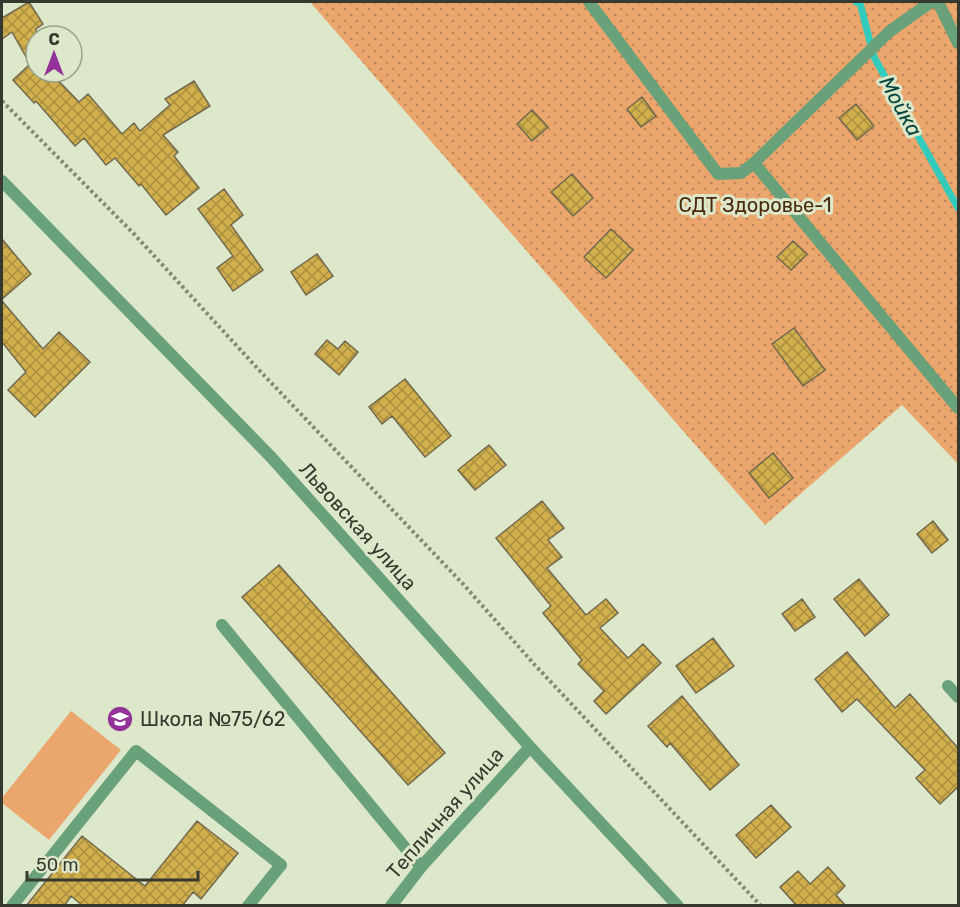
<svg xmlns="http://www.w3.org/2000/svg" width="960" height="907" viewBox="0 0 960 907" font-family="Rubik,sans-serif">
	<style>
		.grass { fill: #eba66d }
		.garden { fill: url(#garden-dots) }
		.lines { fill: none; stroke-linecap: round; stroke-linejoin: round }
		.stream { stroke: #32cbbc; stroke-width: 7 }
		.building { fill: url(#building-cross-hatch); stroke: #72694e; stroke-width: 1.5 }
		.path { stroke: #828975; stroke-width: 4; stroke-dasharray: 3 3; stroke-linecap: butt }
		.service { stroke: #68a17a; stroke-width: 12 }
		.minor { stroke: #68a17a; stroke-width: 12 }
		.labels { text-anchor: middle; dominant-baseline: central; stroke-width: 6; stroke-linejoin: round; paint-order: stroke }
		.park-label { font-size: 20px; fill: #4b2b10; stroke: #dde7c9 }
		.street-label { font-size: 20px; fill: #363a2e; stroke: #dde7c9 }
		.poi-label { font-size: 20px; fill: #363a2e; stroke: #dde7c9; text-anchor: start }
		.water-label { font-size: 21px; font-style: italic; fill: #024640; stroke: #dde7c9 }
	</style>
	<defs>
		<pattern id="garden-dots" width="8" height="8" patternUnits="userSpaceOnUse" patternTransform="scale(1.5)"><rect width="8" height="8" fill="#eba66d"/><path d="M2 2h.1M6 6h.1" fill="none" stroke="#bf885a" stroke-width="1.8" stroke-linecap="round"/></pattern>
		<pattern id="building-cross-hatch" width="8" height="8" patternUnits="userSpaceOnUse" patternTransform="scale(1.5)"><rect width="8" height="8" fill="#d1af4c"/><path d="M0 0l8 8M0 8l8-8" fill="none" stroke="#aa8f40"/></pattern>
	</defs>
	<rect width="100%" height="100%" fill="#dde7c9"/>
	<path class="grass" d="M 71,711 L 121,750 L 49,840 L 2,803 L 2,798 Z"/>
	<path class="garden" d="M 310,2 L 958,2 L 958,464 L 902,405 L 765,525 Z"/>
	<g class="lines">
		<path class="stream" d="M 856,2 L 860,3 L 874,57 L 958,208"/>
	</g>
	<path class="building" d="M 29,2 L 43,24 L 36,29 L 36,72 L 50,72 L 79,102 L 88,94 L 122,134 L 134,123 L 140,131 L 170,105 L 165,99 L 194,81 L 210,106 L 163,135 L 178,152 L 174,156 L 199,188 L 166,215 L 141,184 L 139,186 L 115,158 L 106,165 L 84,138 L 75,146 L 36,101 L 34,103 L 13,80 L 30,64 L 12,32 L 2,39 L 2,18 Z
		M 642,97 L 656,116 L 641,127 L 627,109 Z
		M 856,104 L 874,126 L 857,140 L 839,118 Z
		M 532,110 L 548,127 L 532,141 L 517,124 Z
		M 572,174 L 593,198 L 573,216 L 551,192 Z
		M 224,189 L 243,215 L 231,225 L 263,270 L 233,291 L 217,268 L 233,256 L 198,209 Z
		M 611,229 L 633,250 L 606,278 L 584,257 Z
		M 2,239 L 31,274 L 2,299 Z
		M 793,241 L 807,254 L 791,270 L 777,257 Z
		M 317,254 L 333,276 L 306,295 L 291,272 Z
		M 2,301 L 43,349 L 59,332 L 90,362 L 35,417 L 8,390 L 26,372 L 2,342 Z
		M 794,328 L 825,370 L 803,386 L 772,344 Z
		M 327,340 L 338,349 L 345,341 L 358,352 L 339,375 L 315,354 Z
		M 405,379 L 451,436 L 425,457 L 392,416 L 382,424 L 369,407 Z
		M 489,445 L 506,465 L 475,490 L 458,470 Z
		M 773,453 L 793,478 L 769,498 L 749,473 Z
		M 542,501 L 564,528 L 548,540 L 562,557 L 547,568 L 586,615 L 606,599 L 618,613 L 600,628 L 628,658 L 643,644 L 661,663 L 606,714 L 594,701 L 604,691 L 578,664 L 582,660 L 543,613 L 551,606 L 496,538 Z
		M 933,521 L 948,540 L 932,553 L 917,534 Z
		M 279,565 L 445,753 L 408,785 L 242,597 Z
		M 859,579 L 889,615 L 865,636 L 834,599 Z
		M 802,599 L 815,617 L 795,631 L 782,614 Z
		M 713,638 L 734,666 L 696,693 L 676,666 Z
		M 847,652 L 895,708 L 910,694 L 958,748 L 958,787 L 940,804 L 916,778 L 925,770 L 857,699 L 842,712 L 815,679 Z
		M 682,696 L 739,765 L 710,790 L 670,743 L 667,747 L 648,726 Z
		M 771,805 L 791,827 L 756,858 L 736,835 Z
		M 197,821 L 238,853 L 201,899 L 193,892 L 182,906 L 83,906 L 71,896 L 64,906 L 26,906 L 82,836 L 145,886 Z
		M 828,867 L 845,886 L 836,895 L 846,906 L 797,906 L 780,887 L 798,871 L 810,884 Z"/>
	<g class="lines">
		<path class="path" d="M 2,101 L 135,235 L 259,370 L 464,585 L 534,664 L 761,906"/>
		<path class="service" d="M 589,2 L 718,174 L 741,173 L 754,163
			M 931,2 L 890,31 L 754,163 L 958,408
			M 938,2 L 958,43
			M 222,625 L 421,867
			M 12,906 L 136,751 L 281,865 L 248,906"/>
		<path class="minor" d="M 2,181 L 271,457 L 530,747 L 678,906
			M 948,686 L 958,697
			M 391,906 L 421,867 L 530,747"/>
	</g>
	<defs>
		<g id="school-disc" transform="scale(1.35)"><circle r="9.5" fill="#93339a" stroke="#dde7c9"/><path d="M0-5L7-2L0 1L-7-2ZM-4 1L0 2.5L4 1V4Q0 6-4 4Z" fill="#fff"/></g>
	</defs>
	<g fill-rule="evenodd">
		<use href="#school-disc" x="120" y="719"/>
	</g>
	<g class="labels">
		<g class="park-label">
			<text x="755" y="205">СДТ Здоровье-1</text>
		</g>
		<g class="street-label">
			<text transform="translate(358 526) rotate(48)">Львовская улица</text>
			<text transform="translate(445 813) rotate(-49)">Тепличная улица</text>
		</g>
		<g class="poi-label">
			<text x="140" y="719">Школа №75/62</text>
		</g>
		<g class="water-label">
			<text transform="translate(901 106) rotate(61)">Мойка</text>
		</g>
	</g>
	<rect width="960" height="907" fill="none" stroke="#363a2e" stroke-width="6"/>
	<g transform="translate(54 54)"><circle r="28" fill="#dde7c9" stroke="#9aa28b" stroke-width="1.5"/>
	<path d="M0-4.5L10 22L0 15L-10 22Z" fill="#93339a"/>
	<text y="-9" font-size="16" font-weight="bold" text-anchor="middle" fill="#363a2e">С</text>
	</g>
	<path d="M27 871v9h171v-9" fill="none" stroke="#363a2e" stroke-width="3"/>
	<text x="36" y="871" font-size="18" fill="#363a2e" stroke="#dde7c9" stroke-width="4.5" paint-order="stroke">50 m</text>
</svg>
